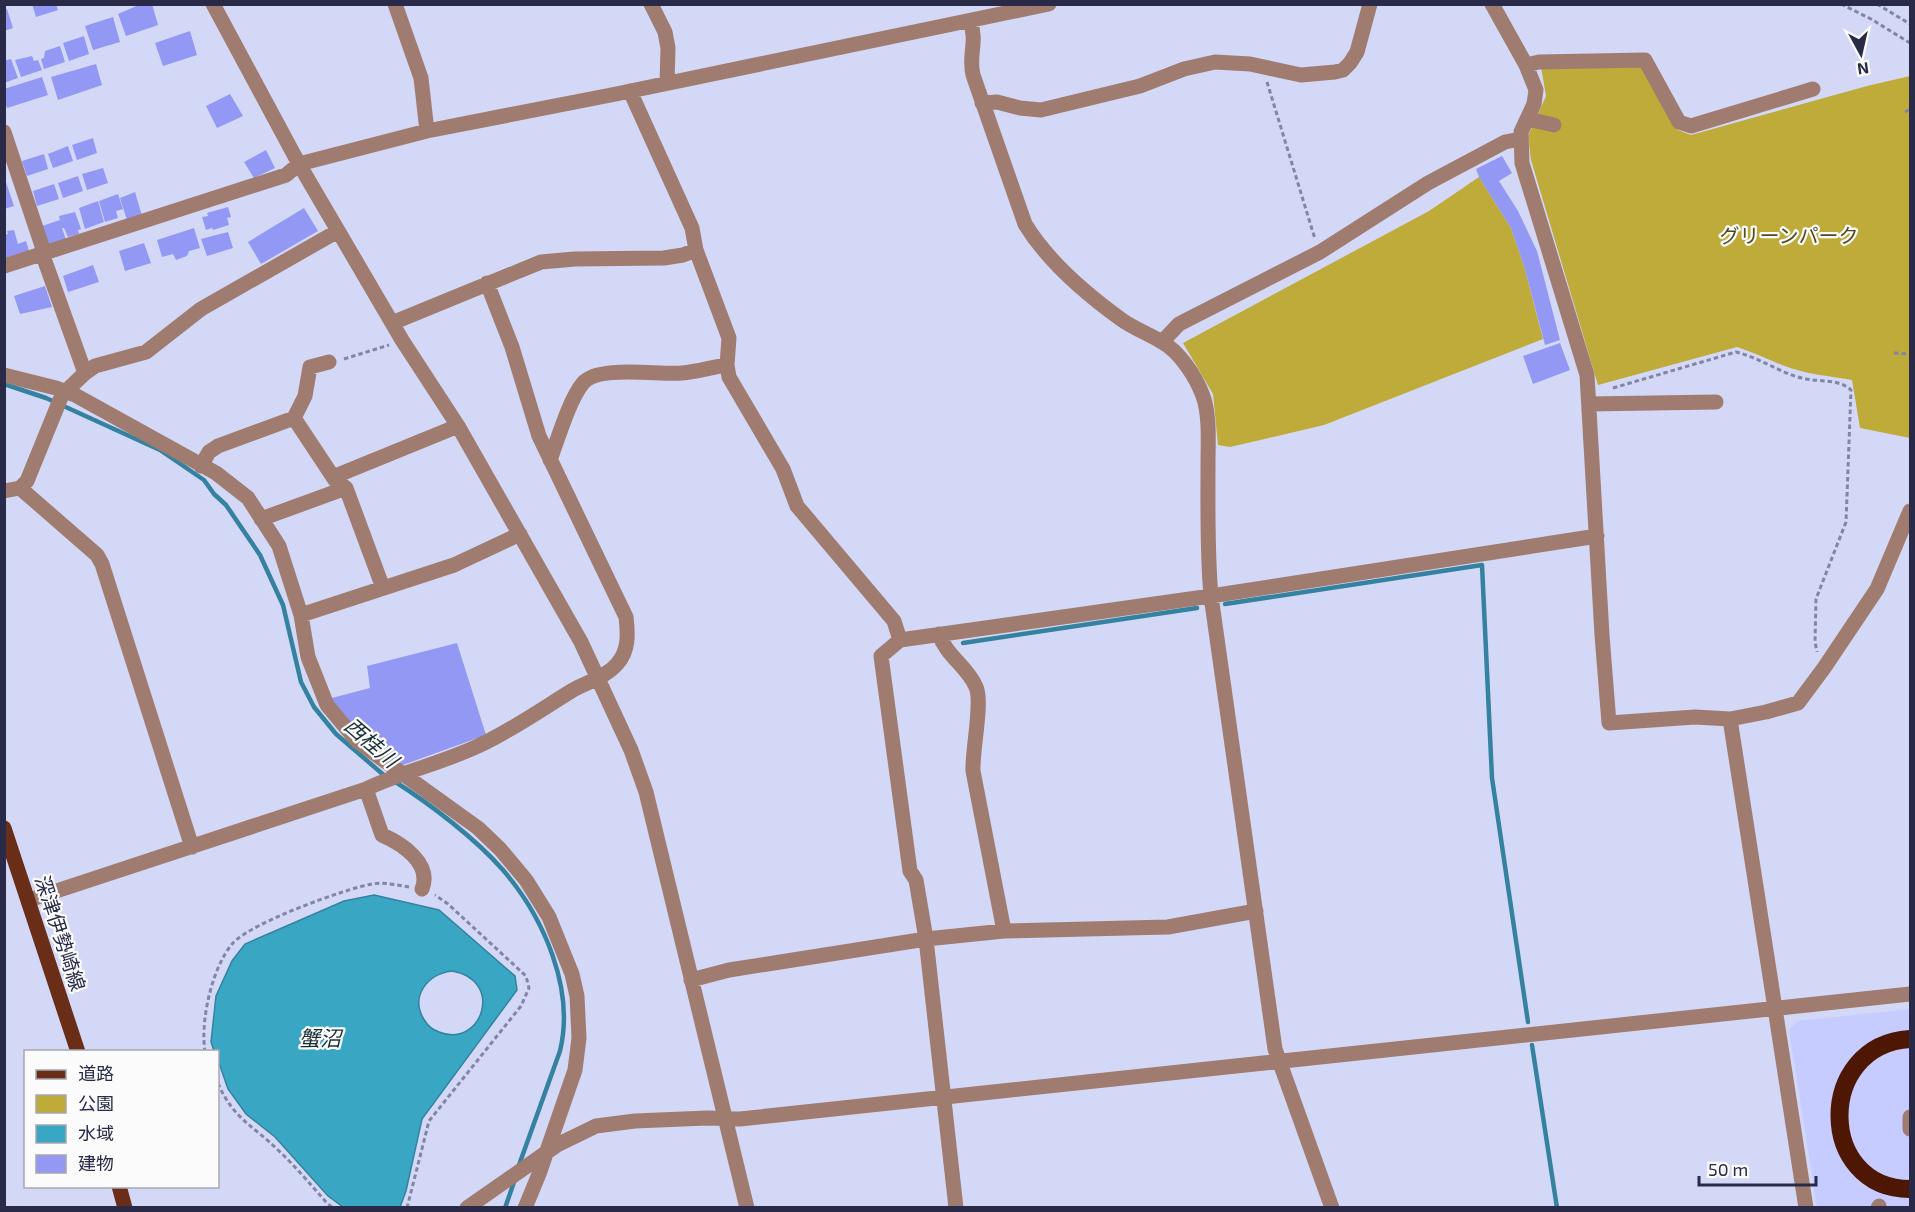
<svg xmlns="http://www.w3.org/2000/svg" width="1915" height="1212" viewBox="0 0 1915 1212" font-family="'Exo 2','Noto Sans JP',sans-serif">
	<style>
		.built { fill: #c6ccff }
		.green { fill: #beab3a }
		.water { fill: #39a7c4; stroke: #34829f; stroke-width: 1.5; fill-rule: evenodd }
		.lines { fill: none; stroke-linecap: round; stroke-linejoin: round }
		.stream { stroke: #34829f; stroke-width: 4.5 }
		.building { fill: #9298f3 }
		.path { stroke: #8285a4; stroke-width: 3; stroke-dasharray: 4.5 3; stroke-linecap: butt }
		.minor { stroke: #a07c70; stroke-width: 15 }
		.major { stroke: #6a2d18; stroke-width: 15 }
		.highway { stroke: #4d1703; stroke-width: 18 }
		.labels { text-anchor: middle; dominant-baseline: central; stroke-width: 4.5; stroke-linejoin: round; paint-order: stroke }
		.park-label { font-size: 20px; fill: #51491c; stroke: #fbfbfb }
		.street-label { font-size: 20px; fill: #282a48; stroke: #fbfbfb }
		.water-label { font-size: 21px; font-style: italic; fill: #172e35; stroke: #fbfbfb }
	</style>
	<rect width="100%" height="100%" fill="#d4d8f7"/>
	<path class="built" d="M 1910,1009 L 1910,1205 L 1902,1208 L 1817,1207 L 1789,1030 L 1797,1021 Z"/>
	<path class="green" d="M 1642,66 L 1678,130 L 1691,135 L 1867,86 L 1910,76 L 1910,438 L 1860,428 L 1852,380 C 1829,376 1804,374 1782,365 C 1767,359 1753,352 1737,347 L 1598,385 L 1531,160 L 1528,136 L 1546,96 L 1541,67 Z
		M 1479,177 L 1511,228 L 1524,266 L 1543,339 L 1324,425 L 1230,447 L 1218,445 L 1213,394 L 1183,343 L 1429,211 Z"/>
	<path class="water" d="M 374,895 L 439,910 L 515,976 L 517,990 L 422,1119 L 406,1191 L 400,1207 L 343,1207 L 328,1196 L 275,1137 L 246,1114 L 228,1089 L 218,1060 L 218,1052 L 214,1051 L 211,1042 L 216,996 L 232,961 L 245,944 L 344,901 ZM 452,971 C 505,980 482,1049 439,1032 C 433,1030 428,1026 425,1021 C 409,997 427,974 452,971 Z"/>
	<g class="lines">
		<path class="stream" d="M 4,384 L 46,398 L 160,450 L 204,480 L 214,494 L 226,505 L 260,555 L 283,605 L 301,682 L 314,707 L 336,734 L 386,777
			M 1225,604 L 1482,565 L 1492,778 L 1528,1022
			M 963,643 L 1197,608
			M 394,781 C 430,804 475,838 503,870 C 544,918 575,989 560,1051 L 519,1165
			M 1532,1045 L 1557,1208
			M 505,1208 L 514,1182"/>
	</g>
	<path class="building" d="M 32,4 L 56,4 L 58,10 L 36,17 Z
		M 141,4 L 152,4 L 158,25 L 126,36 L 118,14 Z
		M 4,9 L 7,9 L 13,28 L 4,31 Z
		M 113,17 L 120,42 L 93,50 L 85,26 Z
		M 190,31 L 197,55 L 163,66 L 155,43 Z
		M 84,36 L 89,54 L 69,61 L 63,43 Z
		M 60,46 L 65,62 L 44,69 L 41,59 L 44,58 L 45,51 Z
		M 32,56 L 34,61 L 38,60 L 42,70 L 21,77 L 15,60 Z
		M 11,59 L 18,78 L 4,83 L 4,61 Z
		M 96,64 L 102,85 L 58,100 L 51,77 Z
		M 42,77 L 48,95 L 7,108 L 4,101 L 4,89 Z
		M 230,94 L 243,116 L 217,128 L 206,106 Z
		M 93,138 L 97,153 L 77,160 L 72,145 Z
		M 68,146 L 73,161 L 53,168 L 48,154 Z
		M 266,150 L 275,168 L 254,178 L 244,162 Z
		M 44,154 L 48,169 L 27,176 L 22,161 Z
		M 1502,156 L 1512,173 L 1499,181 L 1518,211 L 1537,251 L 1560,340 L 1545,345 L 1524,266 L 1511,228 L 1479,177 L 1476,169 Z
		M 103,168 L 108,183 L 87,190 L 82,174 Z
		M 78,176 L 83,191 L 63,198 L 58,183 Z
		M 5,179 L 14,206 L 4,209 L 4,180 Z
		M 54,184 L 59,199 L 37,206 L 33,191 Z
		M 135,192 L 142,216 L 127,220 L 120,198 Z
		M 118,194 L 123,209 L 116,211 L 118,218 L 105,222 L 99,201 Z
		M 98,201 L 104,222 L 85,229 L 79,208 Z
		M 228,207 L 231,217 L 227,218 L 229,225 L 213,230 L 212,228 L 206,230 L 202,217 L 208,216 L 207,213 Z
		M 304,208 L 318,231 L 261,264 L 248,242 Z
		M 75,212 L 81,229 L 78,230 L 79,234 L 68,237 L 64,228 L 62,228 L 66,240 L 48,245 L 42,226 L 60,220 L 59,216 Z
		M 194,228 L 200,248 L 189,251 L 187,256 L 176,260 L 173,254 L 162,257 L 157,240 Z
		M 14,230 L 18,244 L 26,241 L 29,251 L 4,258 L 4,235 L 8,234 L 7,231 Z
		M 228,232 L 233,248 L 207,256 L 201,239 Z
		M 144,243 L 151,263 L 125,271 L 119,251 Z
		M 93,265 L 99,282 L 68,292 L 63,276 Z
		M 45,286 L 52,307 L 20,314 L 14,296 Z
		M 1560,343 L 1570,370 L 1533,384 L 1523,356 Z
		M 457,643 L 486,735 L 400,766 L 377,753 L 328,699 L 370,688 L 367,666 Z"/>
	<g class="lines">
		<path class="path" d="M 1841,4 L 1871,19 L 1910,43
			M 1877,4 L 1910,24
			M 1267,82 L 1315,239
			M 1905,112 L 1910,109
			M 1894,353 L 1910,354
			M 344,359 L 389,345
			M 1613,388 L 1736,352 C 1761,358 1781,374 1806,379 C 1822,382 1839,379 1851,390 L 1846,522 L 1816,599 L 1815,642 L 1817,652
			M 205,1052 C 200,1021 212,967 233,943 C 251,923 344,889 372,884 C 384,882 397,885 409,887
			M 218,1083 C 233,1119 254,1126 279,1151 C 296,1167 311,1185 326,1202 L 333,1208
			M 407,1208 L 429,1121 L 521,1006 L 529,988 L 526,976 L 448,904 L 435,895"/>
		<path class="minor" d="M 213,4 L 299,164 L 402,340 L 458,426 L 581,642 L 631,750 L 646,792 L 747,1208
			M 395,4 L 421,78 L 427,131
			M 651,4 L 665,32 L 668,48 L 667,83
			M 1492,4 L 1526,65 L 1536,90 L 1534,104 L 1521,132 L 1522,163 L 1587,375 L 1602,635 L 1609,723 L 1695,717 L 1730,719 L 1766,712 L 1798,703 L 1824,668 L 1877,589 L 1910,511
			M 970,21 C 978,43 968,54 973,75 L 1025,224 C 1048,262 1086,294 1122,320 C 1135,329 1149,334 1162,342 C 1180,352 1196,377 1203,396 C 1210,416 1208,442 1208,464 C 1208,508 1207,552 1211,596 L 1275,1049 L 1332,1208
			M 1526,65 L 1539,62 L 1645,60 L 1679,122 L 1691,126 L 1813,89
			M 630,91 L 692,228 L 696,250 L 729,338 L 727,365 L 729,377 L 783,469 L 797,506 L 894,621 L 900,640
			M 982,103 L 997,102 L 1020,108 L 1041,110 L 1140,86 L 1184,69 L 1215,62 L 1250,64 L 1301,75 L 1335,72 L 1343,70 L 1350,63 L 1357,52 L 1370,4
			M 1528,119 L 1554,125
			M 4,132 L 42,246 L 42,253 L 85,373 L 62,395 L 27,481 L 20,488 L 4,491
			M 4,266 L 286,175 L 299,164 L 427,131 L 616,94 L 1049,4
			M 392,323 L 541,262 L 575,259 L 664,258 L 683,255 L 696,250
			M 1162,342 L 1179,324 L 1320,252 L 1428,183 L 1505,142 L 1520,139
			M 85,373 L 95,366 L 146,352 L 201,309 L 338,231
			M 4,375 L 56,388 L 75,395 L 216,473 L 248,498 L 279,546 L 301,615 L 308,657 L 327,705 L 357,741 L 478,828 L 500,849 L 526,880 L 549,917 L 572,974 L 577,996 L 579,1038 L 575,1070 L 539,1174 L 525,1208
			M 1589,404 L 1716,402
			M 294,418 L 335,480 L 346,488 L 383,588
			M 550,460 C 558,439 569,400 583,383 C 598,365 657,375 682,373 C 697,372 712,367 727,365
			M 201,466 L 209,452 L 218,446 L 294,418 L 305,396 L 310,367 L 329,362
			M 333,477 L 458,426
			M 20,488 L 97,555 L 102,564 L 192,847
			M 261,519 L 346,488
			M 301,615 L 454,565 L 520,534
			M 939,634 C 946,656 968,667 976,687 C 983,702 972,750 973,771 L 1004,931
			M 1730,719 L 1806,1208
			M 366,789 L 382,835 C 403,844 432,864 422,889
			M 29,900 L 366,789 C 402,772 442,763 478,746 C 511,731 542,709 573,690 C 587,682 606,677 617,664 C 629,651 628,634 626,617 L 539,436 L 512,347 L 487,283
			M 691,980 L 729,970 L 926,939 L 1004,931 L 1168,927 L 1256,911
			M 1910,1117 L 1910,1129
			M 467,1208 L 557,1145 L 596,1126 L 635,1121 L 707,1118 L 740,1119 L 1910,994
			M 956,1208 L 926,939 L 916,880 L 910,871 L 881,656 L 900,640 L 1211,596 L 1597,536
			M 1878,1208 L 1879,1206"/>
		<path class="major" d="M 4,828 L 78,1052
			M 119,1186 L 125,1208"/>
		<path class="highway" d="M 1910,1039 C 1815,1045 1817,1189 1910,1189"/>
	</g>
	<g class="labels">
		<g class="park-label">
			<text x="1789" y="235">グリーンパーク</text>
		</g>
		<g class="street-label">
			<text transform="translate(61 933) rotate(72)">深津伊勢崎線</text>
		</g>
		<g class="water-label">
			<text transform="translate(372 742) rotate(41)">西桂川</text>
			<text x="320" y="1037">蟹沼</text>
		</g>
	</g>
	<rect width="1915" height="1212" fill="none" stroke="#282a48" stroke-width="12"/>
	<rect x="24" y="1050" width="195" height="138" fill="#fbfbfb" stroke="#a7a7b3" stroke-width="1.5"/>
	<rect x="36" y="1070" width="30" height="9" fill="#6a2d18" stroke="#a7a7b3" stroke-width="1.5"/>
	<text x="78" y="1080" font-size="18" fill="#282a48">道路</text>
	<rect x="36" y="1095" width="30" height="18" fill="#beab3a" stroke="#a7a7b3" stroke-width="1.5"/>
	<text x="78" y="1110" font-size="18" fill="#282a48">公園</text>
	<rect x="36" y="1125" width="30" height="18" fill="#39a7c4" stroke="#a7a7b3" stroke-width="1.5"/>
	<text x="78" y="1140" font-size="18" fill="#282a48">水域</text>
	<rect x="36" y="1155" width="30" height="18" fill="#9298f3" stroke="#a7a7b3" stroke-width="1.5"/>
	<text x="78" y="1170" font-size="18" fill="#282a48">建物</text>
	<g transform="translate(1861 54) rotate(172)" stroke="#fbfbfb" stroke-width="4.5" paint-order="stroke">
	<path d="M0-4.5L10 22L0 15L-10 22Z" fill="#282a48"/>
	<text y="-9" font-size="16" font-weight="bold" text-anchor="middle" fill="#282a48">N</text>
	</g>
	<path d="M1699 1176v9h117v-9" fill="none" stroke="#282a48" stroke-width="3"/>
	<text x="1708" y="1176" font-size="18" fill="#282a48" stroke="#fbfbfb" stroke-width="4.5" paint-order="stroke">50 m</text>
</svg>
